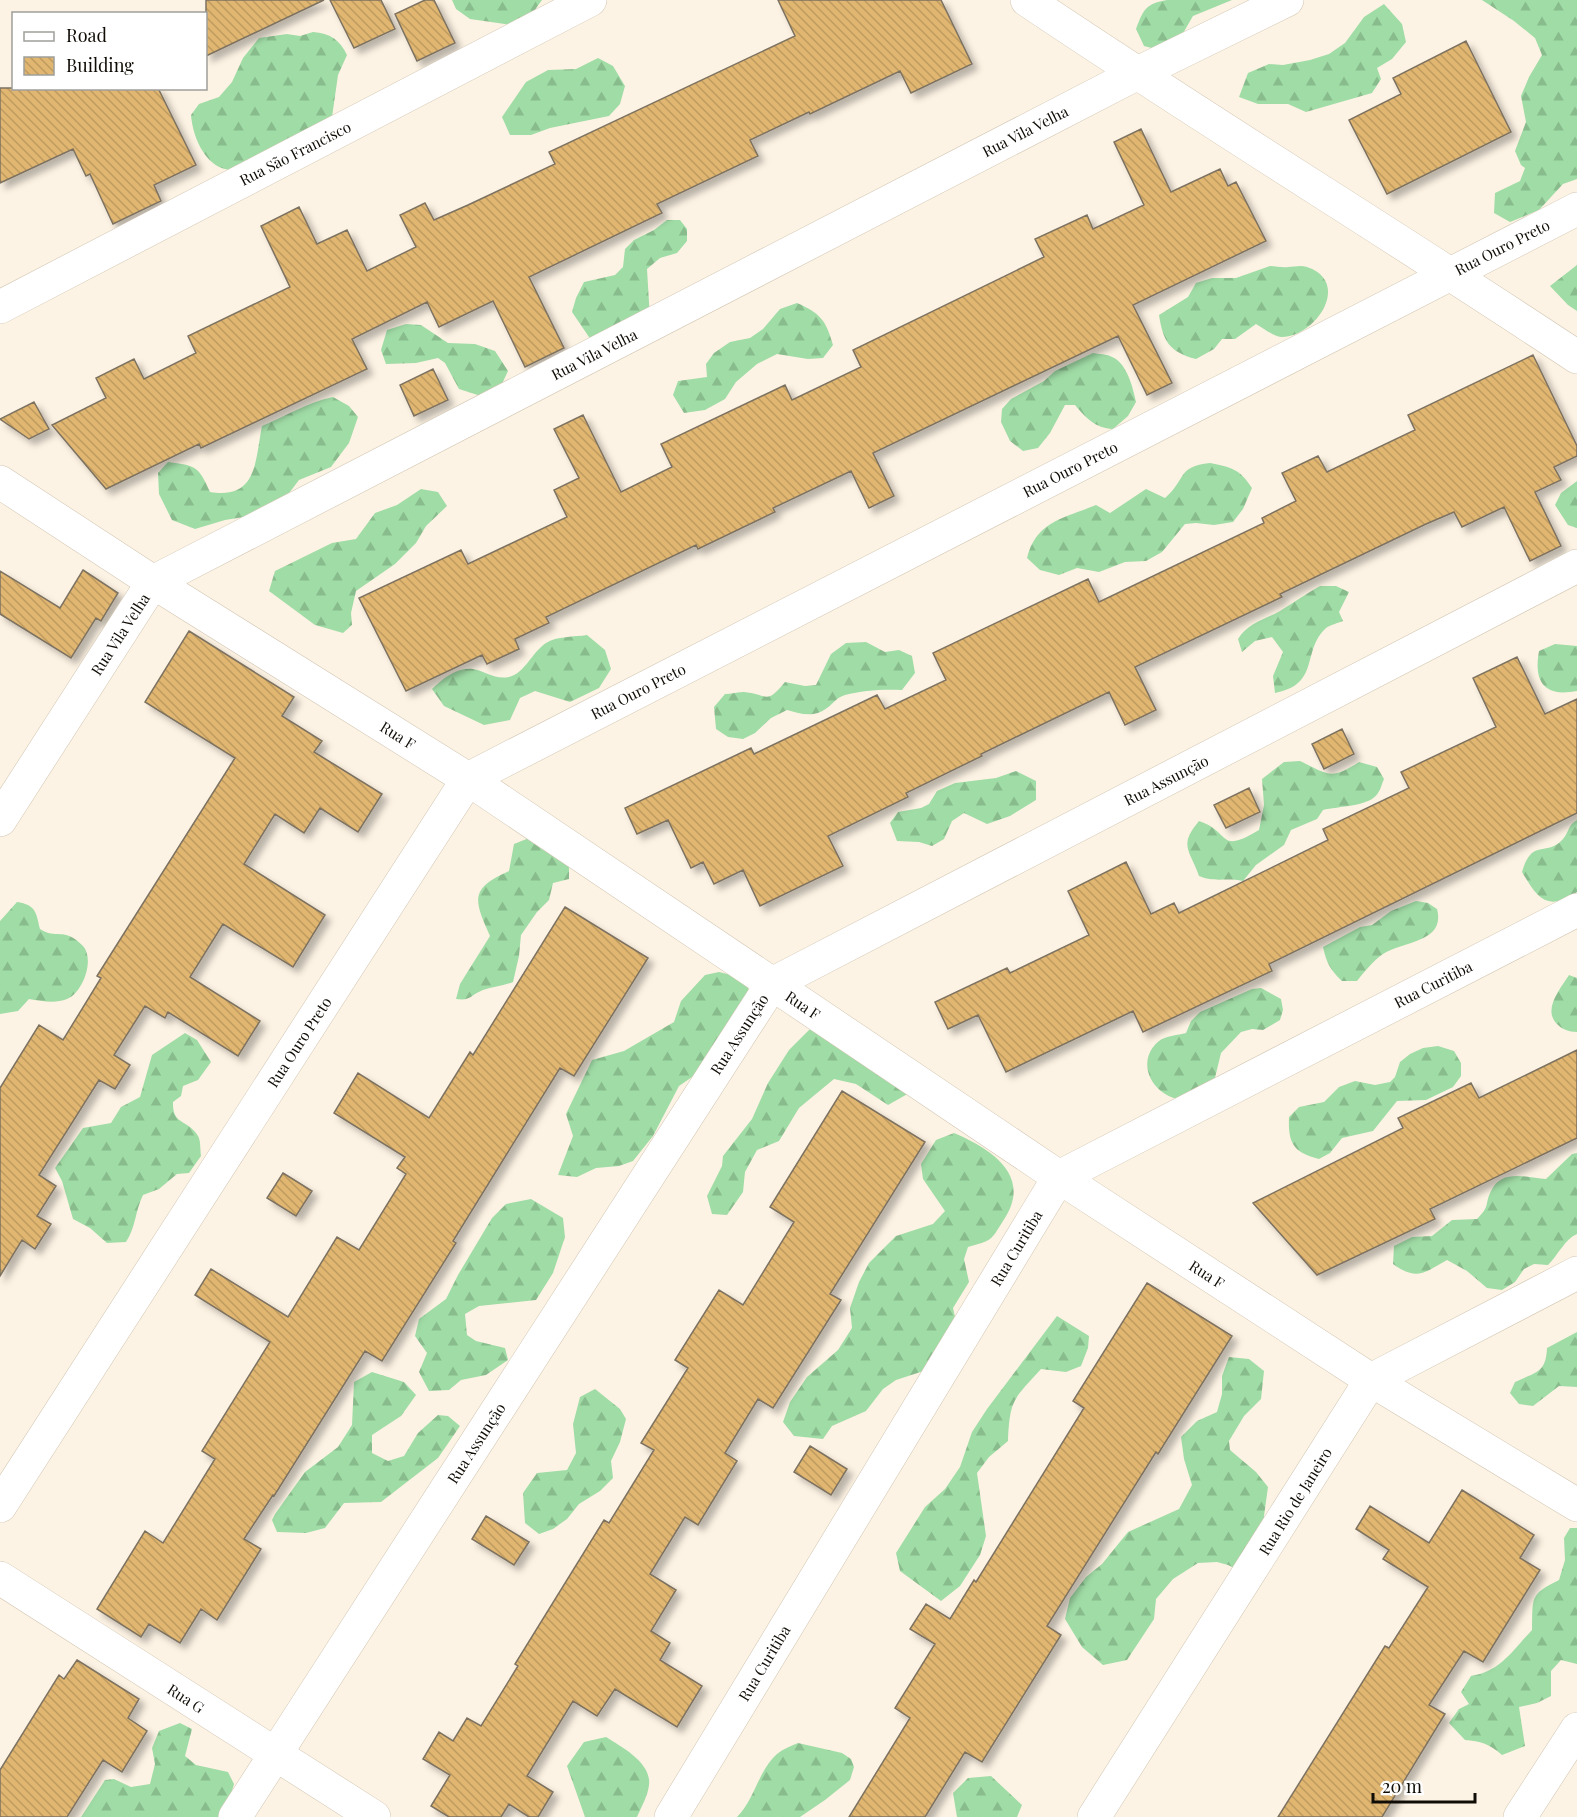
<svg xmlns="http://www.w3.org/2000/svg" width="1577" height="1817" viewBox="0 0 1577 1817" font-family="'Playfair Display',serif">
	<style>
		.forest { fill: url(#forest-firs) }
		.building { fill: url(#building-back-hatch); stroke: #7d7261; stroke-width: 1.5; filter: url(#shadow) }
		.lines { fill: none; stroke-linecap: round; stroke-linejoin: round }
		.minor-casing { stroke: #d2c6b3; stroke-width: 34 }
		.minor { stroke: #fff; stroke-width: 33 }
		.labels { text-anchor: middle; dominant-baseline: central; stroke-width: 4.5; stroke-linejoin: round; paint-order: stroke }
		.street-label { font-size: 15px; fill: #100c06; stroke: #fff }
	</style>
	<defs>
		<pattern id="forest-firs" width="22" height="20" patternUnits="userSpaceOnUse" patternTransform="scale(1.5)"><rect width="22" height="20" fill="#a0dca6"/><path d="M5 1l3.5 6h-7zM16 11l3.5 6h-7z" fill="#89bc8d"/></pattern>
		<pattern id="building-back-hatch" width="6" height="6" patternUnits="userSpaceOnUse" patternTransform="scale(1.5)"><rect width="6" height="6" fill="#e0b670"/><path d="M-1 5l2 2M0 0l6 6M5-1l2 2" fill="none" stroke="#bf9b60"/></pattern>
		<filter id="shadow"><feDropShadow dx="5.5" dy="5.5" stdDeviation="3" flood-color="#0004"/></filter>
	</defs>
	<rect width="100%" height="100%" fill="#fdf3e4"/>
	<path class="forest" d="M 452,0 L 542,0 L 529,18 L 512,25 L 470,19 L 456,9 Z
		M 1167,0 L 1232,0 L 1193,16 L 1175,47 L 1163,51 L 1144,46 L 1136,29 C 1144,8 1146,4 1167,0 Z
		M 1482,0 L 1577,0 L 1577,179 L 1563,184 L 1539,210 L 1510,222 L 1494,213 L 1495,193 L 1520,181 L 1525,168 L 1521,165 L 1515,151 L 1526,122 L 1521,96 L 1529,77 L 1542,55 L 1535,38 L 1514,21 Z
		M 1384,4 L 1402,24 L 1406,42 L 1392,59 L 1377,68 L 1381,79 L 1372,93 L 1306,112 L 1288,104 L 1258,104 L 1239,97 L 1248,73 L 1269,64 L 1283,65 L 1310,60 L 1329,54 L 1345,43 L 1364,17 Z
		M 313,32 C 330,33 340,40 347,55 L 338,75 L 332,117 L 237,170 C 208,173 193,140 191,115 L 199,104 L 219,97 L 232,82 L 243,58 L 259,38 L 287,34 L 300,36 Z
		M 598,58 L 613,66 L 625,86 L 620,104 L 609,116 L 550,128 L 531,135 L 510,135 L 502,117 L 526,82 L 548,70 L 576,69 Z
		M 667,220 L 680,220 L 687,229 L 687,241 L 677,253 L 660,258 L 647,269 L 650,319 L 591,340 L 572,312 L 576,298 L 584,282 L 615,275 L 623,267 L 625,249 L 634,240 L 654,230 Z
		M 1577,265 L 1577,311 L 1568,305 L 1550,286 Z
		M 1270,266 C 1276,266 1283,268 1288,267 C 1295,267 1300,265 1307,267 C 1352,282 1316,337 1281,337 C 1273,336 1263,328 1256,324 L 1235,339 L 1222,339 L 1214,349 L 1196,359 C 1169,352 1163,341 1159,315 L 1188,297 L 1196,283 L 1212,278 L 1236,278 Z
		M 797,303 C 820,313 826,320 833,345 L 823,358 L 808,359 L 777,354 L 757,364 L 736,382 L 725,399 L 705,410 L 684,413 L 673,395 L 678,381 L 707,377 L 706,364 L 714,353 L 730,342 L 750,338 L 763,329 L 780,309 Z
		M 406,324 L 421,325 L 448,343 L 475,344 L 495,351 L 508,371 L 501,386 L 484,397 L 459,389 L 445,363 L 438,358 L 416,363 L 386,364 L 381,350 L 387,330 Z
		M 1093,353 C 1099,354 1107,354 1112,357 C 1127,363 1133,388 1136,402 L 1128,416 L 1113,429 C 1095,428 1086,418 1075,405 L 1065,405 L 1050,433 L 1038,448 L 1023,451 L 1010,441 L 1001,422 L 1002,409 L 1011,399 L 1044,381 L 1055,371 Z
		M 333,397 L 349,406 L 358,417 L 349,443 L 331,467 L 299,480 L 283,501 L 244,517 L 225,520 L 195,529 L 172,520 L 159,494 L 158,473 L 168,462 C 196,466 198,465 210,492 C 258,500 255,460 262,426 C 286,416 308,402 333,397 Z
		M 1210,463 C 1231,467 1240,469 1252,488 L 1243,509 L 1233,522 L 1214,525 L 1196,523 L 1185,524 L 1162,552 L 1146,561 L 1125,562 L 1099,572 L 1077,568 L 1059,575 L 1040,570 L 1027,558 C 1036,521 1065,518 1096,505 L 1110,513 L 1146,489 L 1165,498 C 1187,479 1176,467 1210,463 Z
		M 1577,481 L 1577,528 L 1568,525 L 1555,505 L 1561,493 Z
		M 421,489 L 438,492 L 447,506 L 426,526 L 416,543 L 395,564 L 356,591 L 351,613 L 352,625 L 343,633 L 315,625 L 269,591 L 275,571 L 332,543 L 356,539 L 375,513 L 397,505 Z
		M 1320,586 L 1336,586 L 1349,592 L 1339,612 L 1343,621 C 1338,623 1330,625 1326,628 C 1301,651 1321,684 1275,693 L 1273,676 L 1283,652 L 1272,637 L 1255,641 L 1242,652 L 1238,639 C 1248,623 1264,620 1280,611 C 1294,602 1306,594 1320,586 Z
		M 587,635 L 605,650 L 611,669 L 599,688 L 570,702 L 535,691 L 520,698 L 510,720 L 484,725 L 444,706 L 432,689 C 442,679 457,667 473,669 C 485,671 495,680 509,677 C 525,673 532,652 546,643 C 556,636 575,637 587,635 Z
		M 866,642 L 885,652 L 899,650 L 912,656 L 915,673 L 902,690 C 884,689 863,690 845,695 C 836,698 834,703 827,708 C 814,718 801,714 787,710 L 771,718 L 755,733 L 743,739 L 728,737 L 716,729 L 714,707 L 725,694 C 731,694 738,692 744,692 C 769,694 765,706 785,682 L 805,686 L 816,685 L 831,654 L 846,643 Z
		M 1555,644 L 1577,646 L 1577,691 C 1571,692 1563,693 1557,692 C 1536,688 1536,668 1539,651 Z
		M 1300,761 C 1328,774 1330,781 1359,762 L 1377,767 L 1384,779 C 1382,783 1381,789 1378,793 C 1370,807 1338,806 1323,810 L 1317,819 L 1291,830 L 1284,845 L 1256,865 L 1243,881 C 1226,877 1216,883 1199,876 C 1190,850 1178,846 1199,821 C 1232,832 1217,855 1259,830 L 1264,805 L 1262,779 L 1284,762 Z
		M 1016,771 L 1036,781 L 1036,800 L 1010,816 L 987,824 L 964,813 L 952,821 L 944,839 L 932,846 L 919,842 L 897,841 L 890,823 L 898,812 L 921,808 L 929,804 L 937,791 L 955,783 L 996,778 Z
		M 1577,820 L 1577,892 C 1547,912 1538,899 1522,872 C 1532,837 1546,858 1563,839 C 1569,832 1568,825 1577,820 Z
		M 529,838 L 569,863 L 569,879 L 553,883 L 549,900 L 537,912 L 521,935 L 519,956 L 513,982 C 503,986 493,987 483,990 C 470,995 472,1001 456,999 L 460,984 L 490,936 C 474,900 469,889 509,871 L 514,844 Z
		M 1416,901 L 1428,903 L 1437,909 C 1446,943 1402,941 1383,954 C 1373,961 1365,971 1357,981 L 1342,981 C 1331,971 1326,962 1323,947 L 1360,927 L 1372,925 L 1391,911 Z
		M 17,902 C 36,905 36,912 40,929 C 56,940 64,926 83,946 C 95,959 83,993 67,999 C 55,1004 42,1001 29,999 L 18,1011 L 0,1014 L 0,921 Z
		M 719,972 L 735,976 L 748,985 L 749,999 L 711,1064 L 679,1086 L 653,1136 L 633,1161 L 619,1166 L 596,1168 L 577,1177 L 558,1175 L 573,1136 L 566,1114 L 592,1060 L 624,1051 L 674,1022 L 681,1001 L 705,975 Z
		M 1569,975 L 1577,978 L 1577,1032 C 1569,1032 1561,1029 1556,1023 C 1543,1008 1561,988 1569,975 Z
		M 1261,988 L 1281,999 L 1283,1010 L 1280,1020 L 1263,1030 L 1252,1029 L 1241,1032 L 1221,1053 L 1213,1086 L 1194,1101 C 1187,1100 1178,1100 1171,1097 C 1147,1087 1138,1058 1159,1041 C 1165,1036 1178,1035 1186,1033 L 1191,1021 L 1200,1012 L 1252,989 Z
		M 838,1018 L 911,1092 L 888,1105 L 856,1084 L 834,1079 L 799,1108 L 779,1141 L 757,1150 L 745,1172 L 743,1192 L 727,1215 L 712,1214 L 707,1196 L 722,1166 L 723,1156 L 752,1119 L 768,1083 L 789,1050 L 809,1030 Z
		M 185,1033 L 197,1040 L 211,1062 L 198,1080 L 183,1086 L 181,1096 L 173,1102 C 172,1126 188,1119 198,1136 C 201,1141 200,1150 201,1156 L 189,1173 L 177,1174 L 159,1189 L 143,1195 C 135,1211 136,1227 126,1242 L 107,1243 L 90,1228 L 73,1219 L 62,1181 L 55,1168 L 83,1128 L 111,1123 L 121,1107 L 140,1097 L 152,1055 Z
		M 1438,1046 L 1454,1051 L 1461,1063 L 1461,1076 L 1453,1087 L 1426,1100 L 1397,1101 L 1373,1131 L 1342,1138 L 1330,1153 L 1319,1159 C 1293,1152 1288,1143 1289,1117 L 1299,1107 L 1324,1102 L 1339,1087 L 1355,1081 L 1375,1085 L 1390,1082 L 1395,1077 L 1400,1062 L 1410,1054 L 1423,1048 Z
		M 954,1133 C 991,1149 1034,1176 1003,1221 C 990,1242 992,1240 968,1247 L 964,1259 L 969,1282 L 953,1308 L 959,1335 L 936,1367 L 896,1380 L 883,1389 L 866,1411 L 832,1426 L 823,1439 L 794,1436 L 783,1422 L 790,1402 L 807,1377 L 838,1350 L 852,1328 L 850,1308 L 859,1282 L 869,1263 L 896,1236 L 933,1224 L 945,1211 L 923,1179 L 921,1164 L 936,1140 Z
		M 1577,1153 L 1577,1234 C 1565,1239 1558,1255 1548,1265 L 1534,1264 L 1524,1269 L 1515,1282 L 1502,1290 L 1487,1288 L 1467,1271 L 1447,1260 C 1424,1273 1417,1281 1393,1264 L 1394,1246 L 1412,1237 L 1432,1236 L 1452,1220 L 1477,1219 C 1491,1205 1484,1205 1491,1191 C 1502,1168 1527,1178 1546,1179 L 1572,1154 Z
		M 531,1199 L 563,1218 L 565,1237 L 553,1273 L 536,1300 L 479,1306 L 465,1314 L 467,1335 L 476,1341 L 505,1348 L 508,1360 L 486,1375 L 461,1380 L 449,1390 L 429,1391 L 419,1372 L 427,1353 L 415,1336 L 419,1319 L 446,1299 L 458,1275 L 492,1218 L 506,1204 Z
		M 1057,1316 L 1089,1336 L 1088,1348 L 1081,1366 L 1066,1372 L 1041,1369 C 1013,1400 1010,1399 1008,1441 L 989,1457 L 977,1473 L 986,1536 L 980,1555 L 960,1586 L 941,1601 L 900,1571 L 896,1553 L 925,1507 L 945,1489 L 960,1467 L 972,1432 L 987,1409 Z
		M 1577,1332 L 1577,1387 L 1559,1386 L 1533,1406 L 1519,1404 L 1510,1393 L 1515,1382 C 1536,1372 1546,1373 1547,1348 Z
		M 1229,1357 L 1249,1359 L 1264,1371 L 1261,1399 L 1244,1416 L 1229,1441 L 1230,1450 L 1256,1472 L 1268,1487 L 1264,1516 L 1268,1529 L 1244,1573 L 1228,1565 L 1217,1562 L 1198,1563 L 1173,1579 L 1156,1599 L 1154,1619 L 1127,1660 L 1103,1665 L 1082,1647 L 1065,1619 L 1070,1598 L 1086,1577 L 1102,1564 L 1128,1532 L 1179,1509 L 1192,1485 L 1184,1459 L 1181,1437 L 1197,1421 L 1217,1412 L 1222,1394 L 1222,1376 Z
		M 372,1372 L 404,1382 L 416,1395 L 401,1416 L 372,1435 L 372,1453 L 388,1461 L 404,1456 L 418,1433 L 438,1415 L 448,1416 L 460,1426 L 438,1458 L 381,1502 L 344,1503 L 325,1528 L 306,1533 L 277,1532 L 272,1520 L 275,1514 L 305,1472 L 338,1447 L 352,1425 L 354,1382 Z
		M 595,1389 L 620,1409 L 626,1419 L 620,1442 L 611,1461 L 613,1478 L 600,1491 L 579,1504 L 567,1519 L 553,1529 L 539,1534 L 525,1523 L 523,1493 L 537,1473 L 567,1470 L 576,1453 L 573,1424 L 580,1397 Z
		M 1570,1528 L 1577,1528 L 1577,1664 L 1561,1660 L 1551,1671 L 1551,1696 L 1537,1703 L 1519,1707 L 1525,1746 L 1502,1755 C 1490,1744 1480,1741 1465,1740 L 1449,1723 L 1459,1709 L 1469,1704 L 1461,1692 L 1471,1676 C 1500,1672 1513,1650 1532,1630 C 1533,1597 1529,1595 1559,1580 L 1565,1560 L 1564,1538 Z
		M 180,1723 L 192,1729 L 185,1756 L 196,1765 L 228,1772 L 234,1784 L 224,1817 L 81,1817 L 105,1780 L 114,1779 L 131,1787 L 150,1784 L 155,1764 L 152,1748 L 159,1731 Z
		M 606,1737 C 622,1747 652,1763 649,1785 C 648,1795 641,1808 637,1817 L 585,1817 L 567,1766 L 584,1742 Z
		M 798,1743 L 842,1753 L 851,1759 L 854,1767 L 850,1780 L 825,1800 L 800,1817 L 737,1817 C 755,1799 758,1771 777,1754 C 783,1749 791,1746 798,1743 Z
		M 991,1776 L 1022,1805 L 1017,1817 L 957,1817 L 953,1793 L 968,1778 Z"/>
	<path class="building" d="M 206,0 L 324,0 L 206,56 Z
		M 330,0 L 381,0 L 395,29 L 354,48 Z
		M 425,0 L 434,0 L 455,43 L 417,61 L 395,14 Z
		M 778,0 L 941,0 L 972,64 L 911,93 L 900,71 L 810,114 L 809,112 L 750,140 L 758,156 L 657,204 L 662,213 L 529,277 L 564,348 L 525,367 L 493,301 L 439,327 L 427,302 L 352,339 L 367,369 L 201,448 L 199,444 L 106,489 L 52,425 L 106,398 L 96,378 L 134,359 L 144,379 L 196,353 L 188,336 L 290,287 L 261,226 L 299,207 L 317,244 L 347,230 L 367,271 L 416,247 L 400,215 L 425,203 L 434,220 L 468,205 L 555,164 L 549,152 L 795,36 Z
		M 1466,41 L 1511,132 L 1387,194 L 1349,120 L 1401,94 L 1393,78 Z
		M 0,88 L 158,88 L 196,165 L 154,185 L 161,201 L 113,224 L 90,174 L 86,176 L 73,149 L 0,183 Z
		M 1141,129 L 1171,192 L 1220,169 L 1228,186 L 1236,182 L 1266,241 L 1133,305 L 1172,383 L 1147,395 L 1118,336 L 873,453 L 894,496 L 869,508 L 851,471 L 773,508 L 775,512 L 698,549 L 696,545 L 546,617 L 549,623 L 515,639 L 519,649 L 487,664 L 482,655 L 406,691 L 359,598 L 461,550 L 468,564 L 567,517 L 554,490 L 579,478 L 554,429 L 583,415 L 621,492 L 672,467 L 661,444 L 785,385 L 792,400 L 861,367 L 853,350 L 1044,257 L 1035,239 L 1087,215 L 1093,229 L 1144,205 L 1114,142 Z
		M 1533,355 L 1577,446 L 1577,456 L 1554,467 L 1561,480 L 1535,492 L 1561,546 L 1530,561 L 1504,507 L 1462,527 L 1454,512 L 1426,524 L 1280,594 L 1282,597 L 1135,667 L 1156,710 L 1125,725 L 1109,692 L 981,754 L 982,756 L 906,793 L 908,797 L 828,836 L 843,866 L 760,906 L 743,870 L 714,884 L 703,862 L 691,868 L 668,820 L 637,834 L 625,808 L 751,748 L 754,754 L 877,695 L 885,709 L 946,680 L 933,653 L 1088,579 L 1099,602 L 1264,523 L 1262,518 L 1296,501 L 1282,473 L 1318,456 L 1327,472 L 1415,430 L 1408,415 Z
		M 433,369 L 448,400 L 414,416 L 400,385 Z
		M 34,402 L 49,429 L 29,439 L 0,419 Z
		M 83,570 L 118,593 L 101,621 L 96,618 L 71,658 L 0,614 L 0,571 L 60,608 Z
		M 189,631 L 294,697 L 282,716 L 322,741 L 314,752 L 382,794 L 358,832 L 320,808 L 304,833 L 275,814 L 244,864 L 325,915 L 293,967 L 223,924 L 190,977 L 260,1021 L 238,1056 L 168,1012 L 165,1018 L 145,1006 L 114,1055 L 130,1065 L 115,1089 L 99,1080 L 39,1175 L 56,1186 L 37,1216 L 51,1224 L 35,1249 L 22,1240 L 0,1276 L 0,1088 L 39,1025 L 63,1040 L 101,978 L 97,976 L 235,758 L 145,702 Z
		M 1517,657 L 1545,714 L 1577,699 L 1577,813 L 1269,964 L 1272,971 L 1143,1032 L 1133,1011 L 1006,1072 L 978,1015 L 948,1029 L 935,1002 L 1007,968 L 1010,973 L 1089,935 L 1068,891 L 1126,862 L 1151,914 L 1174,903 L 1179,913 L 1328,840 L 1323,829 L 1409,788 L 1401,772 L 1496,727 L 1473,678 Z
		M 1342,729 L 1354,754 L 1324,769 L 1312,744 Z
		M 1249,788 L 1260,812 L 1226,828 L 1214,805 Z
		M 565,907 L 648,958 L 574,1076 L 560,1068 L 453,1241 L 456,1243 L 382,1361 L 365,1351 L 274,1496 L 273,1495 L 244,1539 L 261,1549 L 217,1620 L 201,1609 L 180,1643 L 149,1624 L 141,1637 L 97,1609 L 145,1531 L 163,1543 L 215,1459 L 202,1451 L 270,1342 L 195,1295 L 211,1269 L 288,1317 L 337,1237 L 359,1250 L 406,1174 L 397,1168 L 405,1157 L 334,1113 L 358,1073 L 429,1118 L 470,1052 L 473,1055 Z
		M 1577,1050 L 1577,1138 L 1430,1209 L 1435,1219 L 1317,1275 L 1253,1203 L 1403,1128 L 1398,1118 L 1471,1083 L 1479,1098 Z
		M 842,1091 L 925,1142 L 830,1294 L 841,1300 L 773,1408 L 758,1399 L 725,1453 L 737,1461 L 698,1525 L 685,1517 L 650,1574 L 676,1590 L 651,1631 L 670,1643 L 660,1660 L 702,1686 L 677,1727 L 615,1689 L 597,1716 L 573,1701 L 527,1776 L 553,1792 L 538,1817 L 529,1817 L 509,1804 L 501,1817 L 449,1817 L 431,1806 L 450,1775 L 423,1759 L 439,1732 L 453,1741 L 467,1718 L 481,1726 L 518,1666 L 515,1664 L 604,1520 L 609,1523 L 654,1450 L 641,1443 L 688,1368 L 675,1360 L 719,1290 L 743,1305 L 794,1222 L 770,1207 Z
		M 283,1173 L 312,1191 L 296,1216 L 267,1198 Z
		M 1147,1283 L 1232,1336 L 1158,1454 L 1156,1452 L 1047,1626 L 1061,1635 L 982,1762 L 965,1752 L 925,1817 L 849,1817 L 910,1718 L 895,1708 L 935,1644 L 910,1629 L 926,1604 L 950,1619 L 974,1580 L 976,1582 L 1084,1408 L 1073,1401 Z
		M 810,1446 L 847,1469 L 831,1495 L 794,1472 Z
		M 1462,1490 L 1534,1535 L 1520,1558 L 1540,1570 L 1483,1662 L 1464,1651 L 1429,1705 L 1445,1714 L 1382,1817 L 1278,1817 L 1385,1646 L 1389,1648 L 1428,1587 L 1383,1559 L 1389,1550 L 1356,1529 L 1370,1506 L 1429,1543 Z
		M 486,1516 L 529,1542 L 514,1565 L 472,1539 Z
		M 77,1660 L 139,1699 L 128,1718 L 147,1731 L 122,1772 L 103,1760 L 67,1817 L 0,1817 L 0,1770 L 59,1675 L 64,1679 Z"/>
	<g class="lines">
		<g class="minor-casing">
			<path id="minor" d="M 1027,0 C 1208,122 1395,236 1577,357
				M 0,307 L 590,0
				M 0,482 L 153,582 L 468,779 L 1059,1177 L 1371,1380 L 1577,1505
				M 0,820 L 153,582 L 1136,74 L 1287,0
				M 0,1506 L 468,779 L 1577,209
				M 0,1578 L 374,1817
				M 235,1817 L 772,984 L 1577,566
				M 671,1817 L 1059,1177 L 1577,910
				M 1094,1817 L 1371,1380 L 1577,1273
				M 1520,1817 L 1577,1729"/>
		</g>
		<use href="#minor" class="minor"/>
	</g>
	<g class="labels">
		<g class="street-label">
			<text transform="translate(1025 131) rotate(-27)">Rua Vila Velha</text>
			<text transform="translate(295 153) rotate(-27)">Rua São Francisco</text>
			<text transform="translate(1502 247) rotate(-27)">Rua Ouro Preto</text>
			<text transform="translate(594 354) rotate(-27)">Rua Vila Velha</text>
			<text transform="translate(1070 469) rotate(-27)">Rua Ouro Preto</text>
			<text transform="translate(120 634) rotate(-57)">Rua Vila Velha</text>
			<text transform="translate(638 691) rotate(-27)">Rua Ouro Preto</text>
			<text transform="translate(398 735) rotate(32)">Rua F</text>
			<text transform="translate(1166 780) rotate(-27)">Rua Assunção</text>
			<text transform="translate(1433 984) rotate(-27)">Rua Curitiba</text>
			<text transform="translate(803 1005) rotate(34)">Rua F</text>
			<text transform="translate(739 1034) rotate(-57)">Rua Assunção</text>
			<text transform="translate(299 1042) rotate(-57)">Rua Ouro Preto</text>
			<text transform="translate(1016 1248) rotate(-59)">Rua Curitiba</text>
			<text transform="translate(1207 1274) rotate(33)">Rua F</text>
			<text transform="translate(476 1443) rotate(-57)">Rua Assunção</text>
			<text transform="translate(1295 1501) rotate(-58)">Rua Rio de Janeiro</text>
			<text transform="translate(764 1663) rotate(-59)">Rua Curitiba</text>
			<text transform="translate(186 1698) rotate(33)">Rua G</text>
		</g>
	</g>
	<rect x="12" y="12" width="195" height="78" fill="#ffffff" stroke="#9f9e9b" stroke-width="1.5"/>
	<rect x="24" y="32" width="30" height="9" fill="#ffffff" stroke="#9f9e9b" stroke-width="1.5"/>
	<text x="66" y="42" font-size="18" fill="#100c06">Road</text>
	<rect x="24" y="57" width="30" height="18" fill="url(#building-back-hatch)" stroke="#9f9e9b" stroke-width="1.5"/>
	<text x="66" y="72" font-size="18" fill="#100c06">Building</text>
	<path d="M1373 1793v9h102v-9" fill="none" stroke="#100c06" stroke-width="3"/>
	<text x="1382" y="1793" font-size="18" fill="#100c06" stroke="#ffffff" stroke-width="4.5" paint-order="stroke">20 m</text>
</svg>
